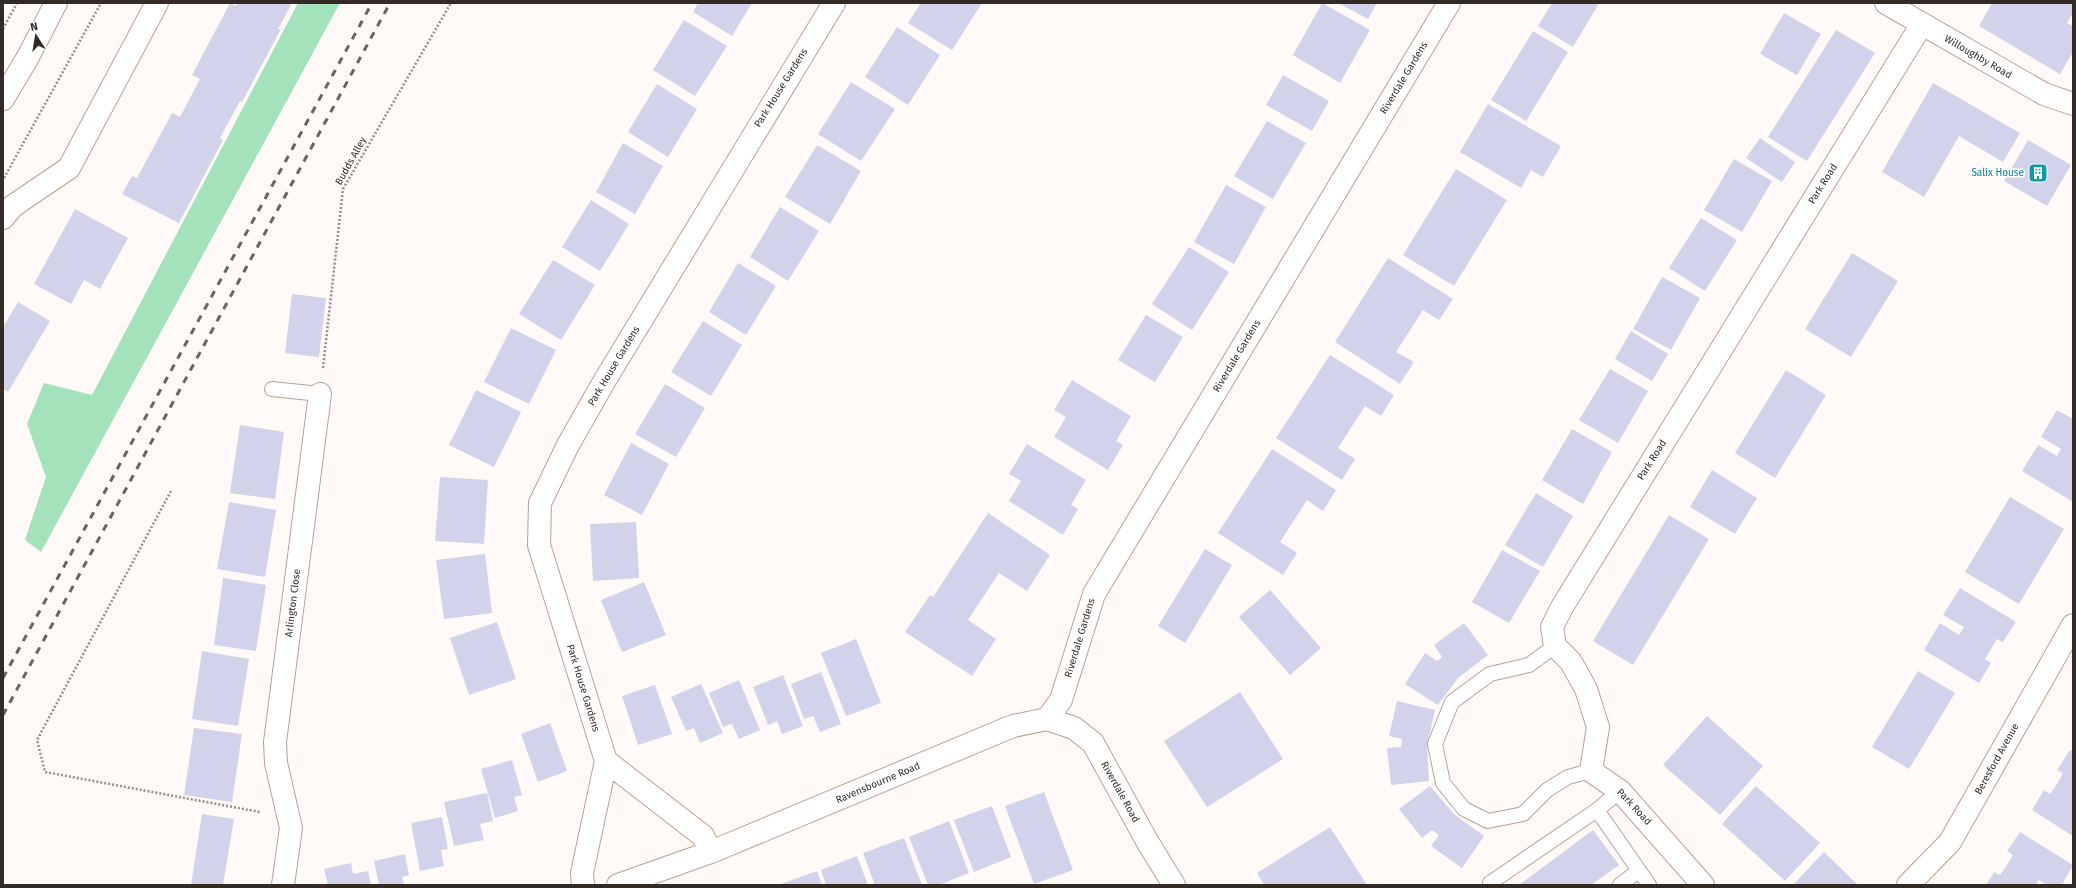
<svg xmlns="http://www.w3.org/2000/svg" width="2076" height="888" viewBox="0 0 2076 888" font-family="'Fira Sans',sans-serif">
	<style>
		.green { fill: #a3e2ba }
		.building { fill: #d2d3ea }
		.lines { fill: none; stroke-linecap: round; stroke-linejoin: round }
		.lane-casing { stroke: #b9a197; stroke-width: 16 }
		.street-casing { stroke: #b9a197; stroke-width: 24 }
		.highway-casing { stroke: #b9a197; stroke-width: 24 }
		.path { stroke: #968e8b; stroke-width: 2.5; stroke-dasharray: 2 2; stroke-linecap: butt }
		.lane { stroke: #fff; stroke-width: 14 }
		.street { stroke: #fff; stroke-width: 22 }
		.highway { stroke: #fff; stroke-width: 22 }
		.rail { stroke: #6b635f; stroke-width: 3; stroke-dasharray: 7 7; stroke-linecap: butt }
		.labels { text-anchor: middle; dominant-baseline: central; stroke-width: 3.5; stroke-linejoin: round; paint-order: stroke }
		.street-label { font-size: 10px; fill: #342b27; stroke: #fff }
		.culture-label { font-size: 10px; fill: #0d838f; stroke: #fff; text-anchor: end }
	</style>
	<rect width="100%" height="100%" fill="#fff9f7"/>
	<path class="green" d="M 298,3 L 340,3 L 41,552 L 25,540 L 46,477 L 27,424 L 44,383 L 92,395 Z"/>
	<path class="building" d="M 230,3 L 236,6 L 237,3 L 292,3 L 278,29 L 281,29 L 242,102 L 240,101 L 220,138 L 223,140 L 179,223 L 122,194 L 132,176 L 137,178 L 172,113 L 180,117 L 200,79 L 192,75 Z
		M 698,3 L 752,3 L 732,36 L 693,12 Z
		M 921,3 L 982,3 L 952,50 L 908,23 Z
		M 1322,3 L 1370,30 L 1340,83 L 1293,55 Z
		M 1338,3 L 1377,3 L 1368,19 Z
		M 1552,3 L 1599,3 L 1573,47 L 1538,26 Z
		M 1992,3 L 2073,3 L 2073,13 L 2067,23 L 2073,26 L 2073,52 L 2060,74 L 1979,26 Z
		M 1784,13 L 1821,34 L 1797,75 L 1760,54 Z
		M 684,20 L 727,46 L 695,96 L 653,70 Z
		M 897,27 L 940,55 L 908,105 L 865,77 Z
		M 1836,30 L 1875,53 L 1807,161 L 1768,137 Z
		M 1533,31 L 1568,52 L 1526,121 L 1491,100 Z
		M 1283,75 L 1329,101 L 1312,131 L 1266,105 Z
		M 851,82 L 895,109 L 861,161 L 818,134 Z
		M 1933,83 L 2020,133 L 2003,162 L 1959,136 L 1924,197 L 1882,172 Z
		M 657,84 L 697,109 L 668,157 L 628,132 Z
		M 1488,104 L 1561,146 L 1543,177 L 1531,170 L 1521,188 L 1460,152 Z
		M 1267,121 L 1306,143 L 1273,199 L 1234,176 Z
		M 1760,138 L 1795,162 L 1782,182 L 1746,158 Z
		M 2028,140 L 2071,165 L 2047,206 L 2004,181 Z
		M 623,143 L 663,166 L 635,214 L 596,192 Z
		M 817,145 L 861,171 L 830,224 L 785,197 Z
		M 1734,159 L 1772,181 L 1742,232 L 1704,210 Z
		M 1456,169 L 1507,200 L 1454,286 L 1403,255 Z
		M 1226,185 L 1266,207 L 1234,264 L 1194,242 Z
		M 591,200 L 629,224 L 600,271 L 562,247 Z
		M 780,207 L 819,231 L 788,281 L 750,257 Z
		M 75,209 L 128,238 L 100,289 L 84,280 L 71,304 L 34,284 Z
		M 1701,218 L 1737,240 L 1705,291 L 1669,268 Z
		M 1189,247 L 1229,272 L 1192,330 L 1152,304 Z
		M 1852,253 L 1898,281 L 1851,357 L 1805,329 Z
		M 1388,258 L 1453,299 L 1439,320 L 1423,310 L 1396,352 L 1414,362 L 1400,384 L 1335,342 Z
		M 553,260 L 595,285 L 561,340 L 519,314 Z
		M 738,263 L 776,286 L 746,335 L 709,312 Z
		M 1662,277 L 1700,298 L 1671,350 L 1633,329 Z
		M 292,294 L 326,298 L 319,357 L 285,353 Z
		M 18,302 L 50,321 L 8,392 L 3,389 L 3,327 Z
		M 1146,315 L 1183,337 L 1155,382 L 1118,360 Z
		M 703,321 L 742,345 L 711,396 L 671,372 Z
		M 511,328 L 556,350 L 529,404 L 484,382 Z
		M 1631,331 L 1668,354 L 1652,381 L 1615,359 Z
		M 1330,355 L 1394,395 L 1381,416 L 1365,406 L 1338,448 L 1355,459 L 1342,480 L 1276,438 Z
		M 1610,369 L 1648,391 L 1618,443 L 1579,420 Z
		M 1786,370 L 1826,395 L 1775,478 L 1735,453 Z
		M 1072,380 L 1131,416 L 1116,441 L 1123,445 L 1108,470 L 1054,437 L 1066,417 L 1054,410 Z
		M 665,384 L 705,408 L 676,457 L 635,434 Z
		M 476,390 L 521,412 L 494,467 L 449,445 Z
		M 2057,410 L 2073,419 L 2073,502 L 2022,471 L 2038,445 L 2057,456 L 2061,449 L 2041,437 Z
		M 240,425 L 284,432 L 275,499 L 230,493 Z
		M 1572,429 L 1612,452 L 1583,504 L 1542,480 Z
		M 631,443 L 669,464 L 642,515 L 604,495 Z
		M 1027,444 L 1086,480 L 1071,505 L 1078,509 L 1063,535 L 1009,501 L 1021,481 L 1009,474 Z
		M 1272,449 L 1336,490 L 1323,511 L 1307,500 L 1280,542 L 1297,553 L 1283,575 L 1218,533 Z
		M 1712,470 L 1757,498 L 1735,534 L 1690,507 Z
		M 440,477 L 488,480 L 484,544 L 435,541 Z
		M 1536,493 L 1573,516 L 1543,567 L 1505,545 Z
		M 2010,497 L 2064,529 L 2019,604 L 1965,572 Z
		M 229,502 L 276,510 L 265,577 L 217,569 Z
		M 988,513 L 1050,555 L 1027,591 L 999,573 L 968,620 L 996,639 L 972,676 L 905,632 L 930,595 L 933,597 Z
		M 1669,515 L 1709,539 L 1633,665 L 1593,641 Z
		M 636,522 L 639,578 L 593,581 L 590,524 Z
		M 1205,549 L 1232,565 L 1185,643 L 1158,626 Z
		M 1502,550 L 1540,571 L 1509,623 L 1472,602 Z
		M 485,554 L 492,613 L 444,619 L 436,560 Z
		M 223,578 L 266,585 L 256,651 L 214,645 Z
		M 644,582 L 666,635 L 622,652 L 601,600 Z
		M 1960,588 L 2016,622 L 2003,642 L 1997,639 L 1985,659 L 1991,663 L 1979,683 L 1924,650 L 1940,623 L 1959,635 L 1964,627 L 1943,615 Z
		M 1270,590 L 1321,648 L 1290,675 L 1239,617 Z
		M 497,622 L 516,679 L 469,695 L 450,638 Z
		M 1464,623 L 1488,655 L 1458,678 L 1438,705 L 1405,684 L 1425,653 L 1437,661 L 1442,657 L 1434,645 Z
		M 856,639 L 881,703 L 846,716 L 821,653 Z
		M 202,651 L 249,659 L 238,726 L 192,719 Z
		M 1918,671 L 1955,693 L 1909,769 L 1872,747 Z
		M 821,672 L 841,724 L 820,732 L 813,716 L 804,719 L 791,684 Z
		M 783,675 L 803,726 L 782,734 L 777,721 L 768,725 L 753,687 Z
		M 739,680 L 760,730 L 739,739 L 732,724 L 723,727 L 709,693 Z
		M 701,684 L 723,733 L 700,743 L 694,728 L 686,731 L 671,697 Z
		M 655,685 L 672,734 L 638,745 L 622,696 Z
		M 1240,692 L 1283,759 L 1207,807 L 1164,741 Z
		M 1397,701 L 1435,710 L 1427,745 L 1429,781 L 1391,785 L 1387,748 L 1401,747 L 1402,739 L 1389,736 Z
		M 1707,716 L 1763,766 L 1720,815 L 1663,765 Z
		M 550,723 L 567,771 L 538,782 L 521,734 Z
		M 194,728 L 242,734 L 232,802 L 184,795 Z
		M 2070,750 L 2073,752 L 2073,836 L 2032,810 L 2044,790 L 2050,794 L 2057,784 L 2063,773 L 2057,770 Z
		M 512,760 L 522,795 L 514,797 L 518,811 L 495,818 L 481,769 Z
		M 1430,786 L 1454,814 L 1484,836 L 1462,868 L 1431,846 L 1439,835 L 1432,830 L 1422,838 L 1399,809 Z
		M 1756,786 L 1820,843 L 1785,881 L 1722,824 Z
		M 1044,792 L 1073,870 L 1034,884 L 1005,806 Z
		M 487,793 L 493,821 L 480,824 L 484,840 L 454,846 L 444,802 Z
		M 992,806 L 1011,857 L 974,872 L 954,820 Z
		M 202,814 L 234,819 L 223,885 L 191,885 Z
		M 442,817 L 448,849 L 441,850 L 444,866 L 420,871 L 411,823 Z
		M 949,821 L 969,873 L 939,885 L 928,885 L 909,837 Z
		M 1330,827 L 1367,885 L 1264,885 L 1257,873 Z
		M 1593,830 L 1619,865 L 1591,885 L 1519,885 Z
		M 2020,832 L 2073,865 L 2062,885 L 2047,885 L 2039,880 L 2036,885 L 1986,885 L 1994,872 L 2000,875 L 2007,865 L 2013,855 L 2007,851 Z
		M 904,838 L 922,885 L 875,885 L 863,853 Z
		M 1824,852 L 1858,885 L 1793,885 Z
		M 405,854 L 409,875 L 402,877 L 404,885 L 379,885 L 374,861 Z
		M 857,856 L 868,885 L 826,885 L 821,870 Z
		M 351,863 L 353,874 L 368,871 L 371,885 L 328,885 L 324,869 Z
		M 817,871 L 822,885 L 781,885 L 781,884 Z"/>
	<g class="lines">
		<g class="lane-casing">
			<path id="lane" d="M 272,389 L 320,394
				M 1555,646 L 1529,665 L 1490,674 L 1452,702 L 1435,744 L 1443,783 L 1464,809 L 1488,821 L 1523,814 L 1547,790 L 1568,777 L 1591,771
				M 1597,810 L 1649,885
				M 1490,885 L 1490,883 L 1597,810 L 1620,791
				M 1620,885 L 1638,871"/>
		</g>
		<g class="street-casing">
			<path id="street" d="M 1886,3 L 2044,94 L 2073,104
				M 3,218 L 13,206 L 69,168 L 157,3
				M 1047,719 L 1061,700 L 1094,594 L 1449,3
				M 1047,719 L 1074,728 L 1093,743 L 1147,841 L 1174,885
				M 606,761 L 703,836 L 711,852
				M 283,885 L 291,828 L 276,763 L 275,742 L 320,394
				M 583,885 L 582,873 L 606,761 L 539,545 L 540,503 L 568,445 L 605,380 L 834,3
				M 618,885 L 711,852 L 1013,726 L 1047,719
				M 1703,885 L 1620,791 L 1591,771 L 1598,727 L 1586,689 L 1571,662 L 1555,646 L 1552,627 L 1562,607 L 1922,24
				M 1908,885 L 1950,842 L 2073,625"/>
		</g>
		<g class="highway-casing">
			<path id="highway" d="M 3,99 L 28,57 L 56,3"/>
		</g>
		<path class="path" d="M 3,29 L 17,3
			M 4,178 L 101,3
			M 323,368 L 343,189 L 451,3
			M 171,491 L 37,740 L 45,772 L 260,812"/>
		<use href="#lane" class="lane"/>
		<use href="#street" class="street"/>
		<use href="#highway" class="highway"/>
		<path class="rail" d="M 3,678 L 372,3
			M 3,715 L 390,3"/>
	</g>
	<defs>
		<g id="building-square" transform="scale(1)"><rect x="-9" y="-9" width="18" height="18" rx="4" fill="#0f9aa8" stroke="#fff"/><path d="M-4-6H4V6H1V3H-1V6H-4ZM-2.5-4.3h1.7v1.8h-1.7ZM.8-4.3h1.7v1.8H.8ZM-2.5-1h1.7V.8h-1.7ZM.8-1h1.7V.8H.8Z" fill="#fff"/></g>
	</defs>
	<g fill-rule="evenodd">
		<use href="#building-square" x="2038" y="173"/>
	</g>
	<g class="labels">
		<g class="street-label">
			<text transform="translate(1978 57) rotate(30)">Willoughby Road</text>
			<text transform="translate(1404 78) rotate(-59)">Riverdale Gardens</text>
			<text transform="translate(781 88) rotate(-58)">Park House Gardens</text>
			<text transform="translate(351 161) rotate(-61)">Budds Alley</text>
			<text transform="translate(1823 184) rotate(-58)">Park Road</text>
			<text transform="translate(1237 356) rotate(-59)">Riverdale Gardens</text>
			<text transform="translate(614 366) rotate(-59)">Park House Gardens</text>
			<text transform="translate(1652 460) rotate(-58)">Park Road</text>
			<text transform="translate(293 603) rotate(-83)">Arlington Close</text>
			<text transform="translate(1080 638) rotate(-73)">Riverdale Gardens</text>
			<text transform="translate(583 688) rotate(73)">Park House Gardens</text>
			<text transform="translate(1997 759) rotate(-61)">Beresford Avenue</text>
			<text transform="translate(878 783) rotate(-23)">Ravensbourne Road</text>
			<text transform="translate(1120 792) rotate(61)">Riverdale Road</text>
			<text transform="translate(1634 807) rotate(47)">Park Road</text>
		</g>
		<g class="culture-label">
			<text x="2024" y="173">Salix House</text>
		</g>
	</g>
	<rect width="2076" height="888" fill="none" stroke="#342b27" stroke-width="8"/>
	<g transform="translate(36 36) rotate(348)" stroke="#ffffff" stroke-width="3" paint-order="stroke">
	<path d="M0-3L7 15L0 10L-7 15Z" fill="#342b27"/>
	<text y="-6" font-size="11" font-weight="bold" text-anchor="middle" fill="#342b27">N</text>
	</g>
</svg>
